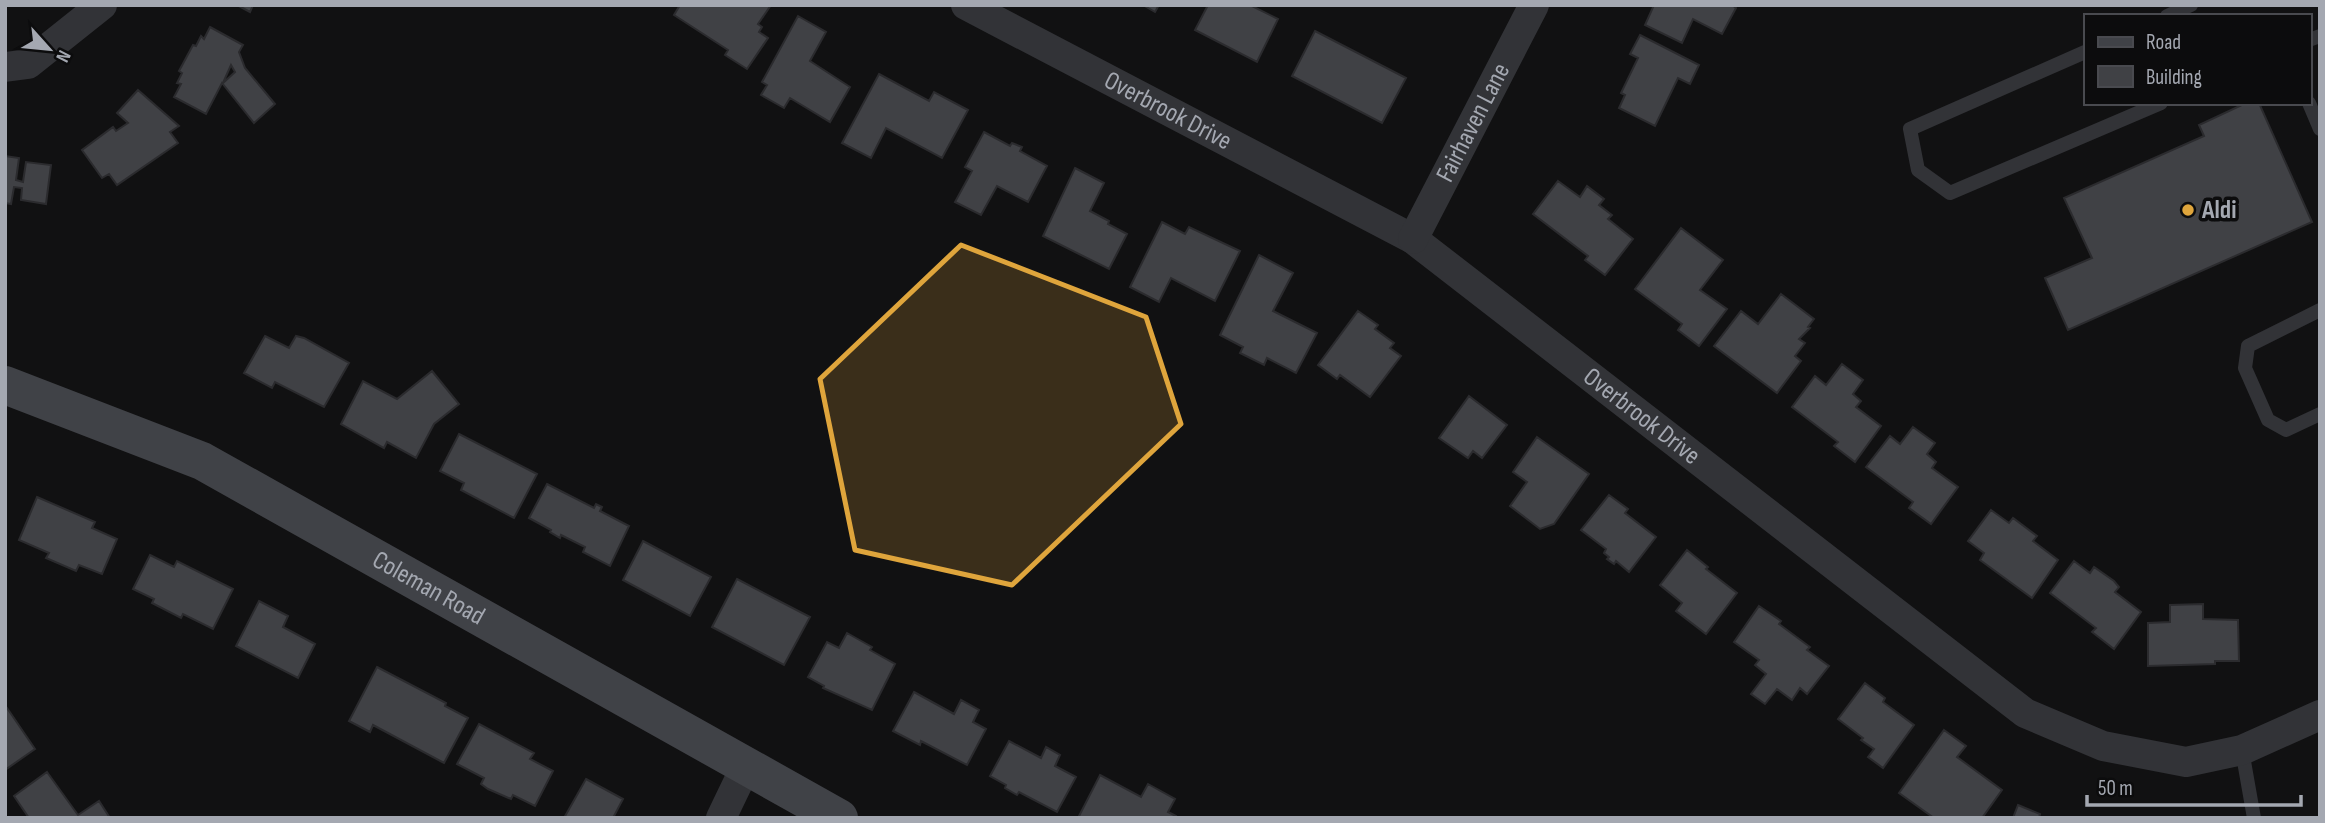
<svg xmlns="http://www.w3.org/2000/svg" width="2325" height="823" viewBox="0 0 2325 823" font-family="'Sofia Sans Condensed',sans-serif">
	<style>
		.building { fill: #404145; stroke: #2b2b2e; stroke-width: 2; fill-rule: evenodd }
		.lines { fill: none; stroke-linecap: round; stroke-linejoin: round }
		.lane { stroke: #323337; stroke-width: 14 }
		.street { stroke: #323337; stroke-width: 30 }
		.secondary { stroke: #404247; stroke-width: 38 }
		.marked { fill: #dfa53c; fill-opacity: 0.2; stroke: #dfa53c; stroke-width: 5; stroke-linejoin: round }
		.poi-dot { fill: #dfa53c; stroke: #0c0c0d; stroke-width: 2.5 }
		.labels { text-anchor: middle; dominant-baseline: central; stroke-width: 7; stroke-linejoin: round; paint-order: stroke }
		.street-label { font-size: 26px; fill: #a4a8b1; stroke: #0c0c0d }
		.poi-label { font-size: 26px; font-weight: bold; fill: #a4a8b1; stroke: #0c0c0d; text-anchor: start }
	</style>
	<rect width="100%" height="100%" fill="#111112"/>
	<path class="building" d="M 237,5 L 253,5 L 250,12 Z
		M 680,5 L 771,5 L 758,24 L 762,27 L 759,32 L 768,38 L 747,69 L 725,55 L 728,50 L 674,15 Z
		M 1143,5 L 1159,5 L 1155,12 Z
		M 1208,5 L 1250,5 L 1278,19 L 1257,62 L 1195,30 Z
		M 1654,5 L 1732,5 L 1736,8 L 1722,34 L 1693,19 L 1682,43 L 1645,25 Z
		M 798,16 L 826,32 L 810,61 L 850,87 L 830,122 L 790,98 L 784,108 L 761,95 L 767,85 L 762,82 Z
		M 210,27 L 243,45 L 239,52 L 245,68 L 275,104 L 254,123 L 222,83 L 206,114 L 174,97 L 181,84 L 177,83 L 182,73 L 179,71 L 193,45 L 196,46 L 201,36 L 204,39 ZM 231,65 L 235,72 L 223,83 Z
		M 1315,31 L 1406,78 L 1382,123 L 1292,76 Z
		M 1640,35 L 1699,65 L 1690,84 L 1678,78 L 1655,126 L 1619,108 L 1625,95 L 1621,93 L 1638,58 L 1630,54 Z
		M 879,74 L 929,101 L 934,92 L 968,110 L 942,158 L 886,128 L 871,158 L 842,143 Z
		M 138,90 L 179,126 L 170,132 L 178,143 L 117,185 L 109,174 L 102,178 L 82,150 L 113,127 L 116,131 L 128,123 L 117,113 Z
		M 2246,103 L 2259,103 L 2312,222 L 2068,330 L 2045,278 L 2092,258 L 2064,198 L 2204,136 L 2199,125 Z
		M 984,132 L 1010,146 L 1012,143 L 1022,147 L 1020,151 L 1047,166 L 1028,202 L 997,186 L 981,215 L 955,202 L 972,171 L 965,167 Z
		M 5,156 L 19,158 L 16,180 L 23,182 L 26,162 L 51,165 L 46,204 L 21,200 L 22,188 L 14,187 L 11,204 L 5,203 Z
		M 1075,168 L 1104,183 L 1090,211 L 1109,221 L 1108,224 L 1127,234 L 1109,269 L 1043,236 Z
		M 1558,181 L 1580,197 L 1587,186 L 1604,199 L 1599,205 L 1612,215 L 1608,219 L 1633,239 L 1605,275 L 1585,260 L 1588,256 L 1533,214 Z
		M 1162,222 L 1185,234 L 1189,227 L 1240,251 L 1215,301 L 1171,278 L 1159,302 L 1130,287 Z
		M 1681,228 L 1723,260 L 1700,290 L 1727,309 L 1699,346 L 1678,330 L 1682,324 L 1635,289 Z
		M 1259,255 L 1293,273 L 1273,311 L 1317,333 L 1296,373 L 1267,358 L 1264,365 L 1240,353 L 1243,347 L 1220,335 Z
		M 1781,294 L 1814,319 L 1808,327 L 1810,328 L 1799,339 L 1805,343 L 1795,356 L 1801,361 L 1777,393 L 1714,346 L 1741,311 L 1758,324 Z
		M 1358,311 L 1378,325 L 1375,329 L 1394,343 L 1390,348 L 1401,356 L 1370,397 L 1340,375 L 1337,379 L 1318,365 Z
		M 265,336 L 289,348 L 296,336 L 304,338 L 349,363 L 324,407 L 275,382 L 272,388 L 244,373 Z
		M 1842,364 L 1863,380 L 1853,394 L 1861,401 L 1856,407 L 1881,426 L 1855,462 L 1834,446 L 1838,442 L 1792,407 L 1815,376 L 1826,385 Z
		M 432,371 L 459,404 L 434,424 L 416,458 L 387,442 L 384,448 L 341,424 L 363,381 L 397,399 Z
		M 1469,396 L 1507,425 L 1482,458 L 1473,451 L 1468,458 L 1439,438 Z
		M 1913,427 L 1935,443 L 1927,454 L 1936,462 L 1932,468 L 1958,487 L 1931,524 L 1909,508 L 1913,502 L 1866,467 L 1890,436 L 1900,444 Z
		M 459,434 L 537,474 L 514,518 L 461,490 L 464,483 L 440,471 Z
		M 1537,437 L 1589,474 L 1554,524 L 1540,529 L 1510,506 L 1527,482 L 1513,472 Z
		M 547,484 L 594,508 L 596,504 L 602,507 L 600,511 L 629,526 L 610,566 L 583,552 L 585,547 L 561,535 L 560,538 L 550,532 L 551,530 L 529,518 Z
		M 1609,495 L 1628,509 L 1625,513 L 1656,537 L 1629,572 L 1616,561 L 1614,564 L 1607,559 L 1609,557 L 1604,553 L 1606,549 L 1581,530 Z
		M 37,497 L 95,522 L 92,528 L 117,539 L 102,574 L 79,565 L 76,571 L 46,558 L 49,553 L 19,540 Z
		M 1991,510 L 2009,523 L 2013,518 L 2037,536 L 2033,541 L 2058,560 L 2032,598 L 1980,560 L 1984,553 L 1968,541 Z
		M 643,541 L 711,577 L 690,616 L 623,580 Z
		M 1687,550 L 1708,567 L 1706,569 L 1737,593 L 1706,634 L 1676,611 L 1682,603 L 1660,585 Z
		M 150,555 L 174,567 L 177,561 L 233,589 L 213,629 L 183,614 L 181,618 L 152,603 L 154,599 L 133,589 Z
		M 2074,561 L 2090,573 L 2094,567 L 2114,581 L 2119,587 L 2115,592 L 2141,612 L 2114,649 L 2092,632 L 2096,628 L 2050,593 Z
		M 737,579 L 810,617 L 784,665 L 712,627 Z
		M 259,601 L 288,616 L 283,627 L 315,644 L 298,678 L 236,646 Z
		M 2203,604 L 2203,619 L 2238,620 L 2239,661 L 2215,661 L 2215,664 L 2148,666 L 2148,623 L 2170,622 L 2170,605 Z
		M 1759,606 L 1781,621 L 1779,624 L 1810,647 L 1807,650 L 1829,666 L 1807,694 L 1800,688 L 1792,700 L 1777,689 L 1765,704 L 1751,694 L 1766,674 L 1755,665 L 1759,660 L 1734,642 Z
		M 847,633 L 872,647 L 870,650 L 895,664 L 872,710 L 823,688 L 824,686 L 808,677 L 827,642 L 839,648 Z
		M 377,667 L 446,703 L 445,706 L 468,718 L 444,763 L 373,725 L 370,732 L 349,721 Z
		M 1865,683 L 1885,698 L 1883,702 L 1914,725 L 1883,768 L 1868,757 L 1874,749 L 1861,740 L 1863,738 L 1838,719 Z
		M 914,692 L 954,714 L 961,700 L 979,710 L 973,722 L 986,729 L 967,765 L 921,741 L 920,745 L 893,731 Z
		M 5,705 L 35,749 L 5,770 Z
		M 479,724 L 534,753 L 530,759 L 553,771 L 535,806 L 513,795 L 511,799 L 488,789 L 481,784 L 484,778 L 457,764 Z
		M 1944,730 L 1966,746 L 1957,757 L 2002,790 L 1982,818 L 1934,818 L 1899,793 Z
		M 1009,741 L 1041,758 L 1046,747 L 1060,755 L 1055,766 L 1076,777 L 1057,812 L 1019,792 L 1017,795 L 1005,788 L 1006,785 L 990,776 Z
		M 47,772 L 78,815 L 99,801 L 110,818 L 29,818 L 14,796 Z
		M 1100,775 L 1141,797 L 1148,784 L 1175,799 L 1168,812 L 1176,816 L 1175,818 L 1078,818 Z
		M 586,779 L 623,799 L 613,818 L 564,818 Z
		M 2018,805 L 2040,814 L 2039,818 L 2013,818 Z"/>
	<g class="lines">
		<path class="lane" d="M 2167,16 L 2191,5
			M 2309,40 L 2320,36
			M 2085,52 L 1910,129 L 1918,170 L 1950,193 L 2161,103
			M 2309,103 L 2320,129
			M 2320,310 L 2248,346 L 2245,368 L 2268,420 L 2286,430 L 2320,414
			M 2242,750 L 2254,818"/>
		<g class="street">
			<path id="s1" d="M 966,5 L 1413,239 L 2025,713 L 2103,746 L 2186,762 L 2242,750 L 2320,715"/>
			<path d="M 5,67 L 28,64 L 102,5"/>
			<path id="s2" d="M 1413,239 L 1534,5"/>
			<path d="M 721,818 L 746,766"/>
		</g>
		<path class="secondary" id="s3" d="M 5,385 L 202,461 L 839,818"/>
	</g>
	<path class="marked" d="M 961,245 L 1146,317 L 1181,424 L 1012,585 L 855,550 L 820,379 Z"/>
	<circle class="poi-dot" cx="2188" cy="210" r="7"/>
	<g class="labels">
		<g class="street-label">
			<text stroke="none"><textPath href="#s1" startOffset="228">Overbrook Drive</textPath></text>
			<text stroke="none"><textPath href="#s2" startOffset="131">Fairhaven Lane</textPath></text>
			<text stroke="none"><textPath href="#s1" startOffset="794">Overbrook Drive</textPath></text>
			<text stroke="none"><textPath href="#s3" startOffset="471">Coleman Road</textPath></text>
		</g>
		<g class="poi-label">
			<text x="2202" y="210">Aldi</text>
		</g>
	</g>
	<rect width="2325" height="823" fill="none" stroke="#a4a8b1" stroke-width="14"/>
	<rect x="2084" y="14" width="228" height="91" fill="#0c0c0d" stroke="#494a4f" stroke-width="2"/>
	<rect x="2098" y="37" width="35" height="10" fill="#404247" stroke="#494a4f" stroke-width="2"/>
	<text x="2146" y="49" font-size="21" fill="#a4a8b1">Road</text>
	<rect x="2098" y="66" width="35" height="21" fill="#404145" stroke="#494a4f" stroke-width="2"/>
	<text x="2146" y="84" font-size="21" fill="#a4a8b1">Building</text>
	<g transform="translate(49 49) rotate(117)" stroke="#0c0c0d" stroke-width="5" paint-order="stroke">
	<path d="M0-5L12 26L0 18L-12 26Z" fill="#a4a8b1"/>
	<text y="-10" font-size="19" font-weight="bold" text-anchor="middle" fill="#a4a8b1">N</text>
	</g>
	<path d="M2087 795v10h214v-10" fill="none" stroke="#a4a8b1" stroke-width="3.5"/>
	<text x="2098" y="795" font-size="21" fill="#a4a8b1" stroke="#0c0c0d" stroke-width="5" paint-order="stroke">50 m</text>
</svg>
